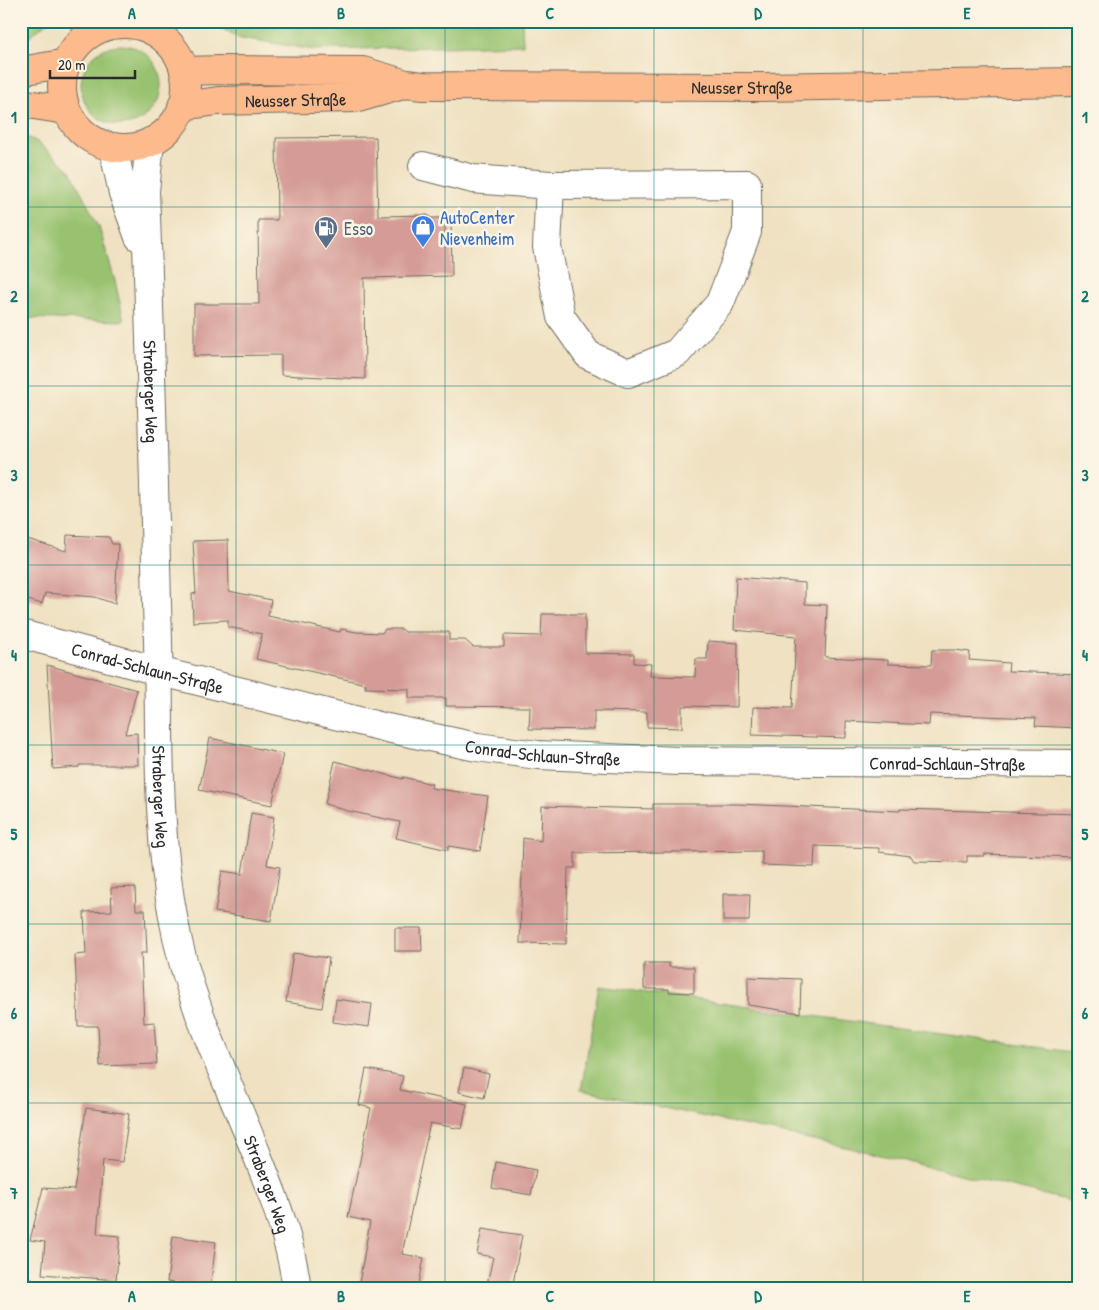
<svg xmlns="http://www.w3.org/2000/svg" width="1099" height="1310" viewBox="0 0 1099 1310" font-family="'Patrick Hand',sans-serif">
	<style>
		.green { fill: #98c26f; stroke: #62764d }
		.building { fill: #d59c97 }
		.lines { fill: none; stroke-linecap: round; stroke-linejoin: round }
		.minor-casing { stroke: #706b60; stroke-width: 30 }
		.major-casing { stroke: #706b60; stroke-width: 30 }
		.minor { stroke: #fff; stroke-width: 28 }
		.major { stroke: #fcba8d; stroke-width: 28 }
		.grid { fill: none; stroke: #0f766e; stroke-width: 1; stroke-opacity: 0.55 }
		.labels { text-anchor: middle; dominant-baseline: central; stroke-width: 5; stroke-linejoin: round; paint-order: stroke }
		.street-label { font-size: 18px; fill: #2b2b2b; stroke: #fcf5e5 }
		.shop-label { font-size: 18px; fill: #366cbe; stroke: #fcf5e5; text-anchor: start }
		.service-label { font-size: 18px; fill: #4e5e75; stroke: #fcf5e5; text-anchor: start }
		.neatline { fill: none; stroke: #0f766e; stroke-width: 2 }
		.grid-label { font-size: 16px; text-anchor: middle; font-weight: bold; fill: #0f766e }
	</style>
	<rect width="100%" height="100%" fill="#fcf5e5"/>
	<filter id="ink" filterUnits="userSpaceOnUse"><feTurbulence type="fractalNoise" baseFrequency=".02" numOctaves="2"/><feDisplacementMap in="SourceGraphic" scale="10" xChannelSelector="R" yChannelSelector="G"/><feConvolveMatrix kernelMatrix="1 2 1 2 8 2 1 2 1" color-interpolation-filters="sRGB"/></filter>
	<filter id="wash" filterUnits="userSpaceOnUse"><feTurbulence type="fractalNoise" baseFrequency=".0096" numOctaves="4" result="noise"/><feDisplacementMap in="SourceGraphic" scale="20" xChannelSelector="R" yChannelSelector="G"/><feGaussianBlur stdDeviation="1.12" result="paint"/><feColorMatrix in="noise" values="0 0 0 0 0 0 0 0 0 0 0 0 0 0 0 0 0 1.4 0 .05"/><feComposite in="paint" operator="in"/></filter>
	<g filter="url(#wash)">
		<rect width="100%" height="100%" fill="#efe1c1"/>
		<path class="green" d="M 21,21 L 49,21 L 21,43 Z
			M 210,21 L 522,21 L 523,45 L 314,50 L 236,37 Z
			M81 85a40 40 0 1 1 80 0a40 40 0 1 1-80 0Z
			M 21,135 L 36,141 L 70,170 L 99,227 L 115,281 L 124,321 L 21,318 Z
			M 599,986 L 1078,1053 L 1078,1203 L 868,1152 L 581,1090 Z"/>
		<g id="blocks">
			<path class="building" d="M 376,137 L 378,216 L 428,215 L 431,218 L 451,218 L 452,276 L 364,278 L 365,379 L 281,375 L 281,355 L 194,356 L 194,304 L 259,304 L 258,220 L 277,220 L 276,138 Z
				M 67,535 L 109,537 L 112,544 L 118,544 L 115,604 L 95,597 L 45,593 L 42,604 L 21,598 L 21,537 L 66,551 Z
				M 228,540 L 229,591 L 271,600 L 268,616 L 340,632 L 341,629 L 356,632 L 382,633 L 385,629 L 402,629 L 405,632 L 449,632 L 449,640 L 465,640 L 473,647 L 504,647 L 504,635 L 541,636 L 542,614 L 585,614 L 585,653 L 634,654 L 634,663 L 651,664 L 650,676 L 695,677 L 696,659 L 707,659 L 708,641 L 738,643 L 737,707 L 682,706 L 682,728 L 647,727 L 647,712 L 594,711 L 594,730 L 529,729 L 530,707 L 446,706 L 446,698 L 409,698 L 409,689 L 365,688 L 366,684 L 256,659 L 262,634 L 228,627 L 228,620 L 193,622 L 192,594 L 196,593 L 193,541 Z
				M 736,577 L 805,583 L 805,604 L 827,605 L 825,657 L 888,660 L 888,664 L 931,665 L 932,650 L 955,650 L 970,652 L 969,660 L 1009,663 L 1008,671 L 1078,674 L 1078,728 L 1035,726 L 1036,718 L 930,714 L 929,725 L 846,721 L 846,738 L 752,735 L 753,707 L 792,708 L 796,636 L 734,630 Z
				M 47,665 L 137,690 L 125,734 L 137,733 L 138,765 L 79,765 L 79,767 L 53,769 Z
				M 210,738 L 283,754 L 272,805 L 199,790 Z
				M 335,761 L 403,779 L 403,777 L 432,784 L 431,788 L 488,796 L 480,851 L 448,846 L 448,850 L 396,838 L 400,822 L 348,811 L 325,804 Z
				M 653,804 L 738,804 L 900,811 L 900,809 L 1078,814 L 1078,857 L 984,854 L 984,856 L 967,856 L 967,862 L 914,861 L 911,856 L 879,852 L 879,848 L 815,846 L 814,867 L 762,865 L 762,851 L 575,853 L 575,868 L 568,868 L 566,944 L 520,943 L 523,838 L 541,841 L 542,806 L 653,809 Z
				M 251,813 L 274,817 L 267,865 L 280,867 L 271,921 L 215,912 L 222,871 L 242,874 Z
				M 135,887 L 136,910 L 145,910 L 147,953 L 141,953 L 144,1023 L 154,1022 L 157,1064 L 100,1066 L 98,1026 L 78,1026 L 75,955 L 86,954 L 84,912 L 112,911 L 111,888 Z
				M 723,894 L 750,894 L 749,921 L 723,921 Z
				M 395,928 L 421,928 L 422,951 L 395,951 Z
				M 293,953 L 329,958 L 322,1008 L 286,1002 Z
				M 644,963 L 669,963 L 669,967 L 694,967 L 694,993 L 669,992 L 669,989 L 644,989 Z
				M 748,977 L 801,979 L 800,1013 L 748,1005 Z
				M 336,999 L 372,1004 L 369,1027 L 333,1022 Z
				M 464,1068 L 489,1074 L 484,1098 L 459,1092 Z
				M 366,1069 L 403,1076 L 400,1090 L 467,1104 L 462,1129 L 430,1123 L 402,1254 L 424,1258 L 418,1289 L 358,1289 L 370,1222 L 348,1217 L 371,1108 L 359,1105 Z
				M 86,1108 L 129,1114 L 122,1162 L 103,1160 L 97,1234 L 120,1236 L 116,1280 L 42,1274 L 45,1242 L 30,1240 L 43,1188 L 74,1190 Z
				M 496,1162 L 536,1170 L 531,1195 L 492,1188 Z
				M 482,1229 L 522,1235 L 512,1289 L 486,1289 L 493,1257 L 477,1254 Z
				M 173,1236 L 216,1242 L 210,1289 L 167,1282 Z"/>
		</g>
	</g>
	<g filter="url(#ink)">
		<use href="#blocks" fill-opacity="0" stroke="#706b60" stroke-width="1"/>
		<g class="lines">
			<g class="minor-casing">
				<g id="minor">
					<path id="s1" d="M 150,142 L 145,191 C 151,341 154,491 158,641 C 160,735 156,829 174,922 C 189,1005 228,1081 259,1160 C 276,1202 291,1243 297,1289"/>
					<path d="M 113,147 L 123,193 L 139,237"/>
					<path d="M 423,166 L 473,179 L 550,185 L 747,184 L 747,232 L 720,303 L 677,353 L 628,373 L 588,355 L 561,317 L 547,247 L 550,185"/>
					<path id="s2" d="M 21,634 L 158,671 L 387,728 L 477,747 L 538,755 L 679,761 L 1078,764"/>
					<path d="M 21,1289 L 22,1289"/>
				</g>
			</g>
			<g class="major-casing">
				<g id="major">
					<circle cx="124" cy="86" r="62"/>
					<path d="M 21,71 L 67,63"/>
					<path id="s3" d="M 184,71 L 221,70 L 363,71 L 406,84 L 423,86 L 760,87 L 1078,82"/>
					<path d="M 21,103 L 66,110"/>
					<path id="s4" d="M 182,106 L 218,101 L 358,98 L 406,84"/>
				</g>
			</g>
			<use href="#minor" class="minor"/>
			<use href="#major" class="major"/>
		</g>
	</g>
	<path class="grid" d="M 236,21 L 236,1289M 445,21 L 445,1289M 654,21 L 654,1289M 863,21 L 863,1289M 21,207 L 1078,207M 21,386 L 1078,386M 21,565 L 1078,565M 21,745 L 1078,745M 21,924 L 1078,924M 21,1103 L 1078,1103"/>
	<defs>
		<g id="shop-pin" transform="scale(1.25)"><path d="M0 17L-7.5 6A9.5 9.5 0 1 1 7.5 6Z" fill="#3f7fe0" stroke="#fcf5e5"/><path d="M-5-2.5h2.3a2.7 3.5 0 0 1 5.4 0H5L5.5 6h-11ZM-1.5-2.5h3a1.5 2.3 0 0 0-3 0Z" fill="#fff"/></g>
		<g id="fuel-pin" transform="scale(1.25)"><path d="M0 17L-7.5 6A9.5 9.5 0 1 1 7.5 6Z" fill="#5c6f8a" stroke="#fcf5e5"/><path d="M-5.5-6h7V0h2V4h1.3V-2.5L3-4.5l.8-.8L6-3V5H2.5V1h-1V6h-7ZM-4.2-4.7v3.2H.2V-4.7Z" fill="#fff"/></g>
	</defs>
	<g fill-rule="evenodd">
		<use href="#shop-pin" x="423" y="227"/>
		<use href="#fuel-pin" x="326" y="228"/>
	</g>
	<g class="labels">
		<g class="street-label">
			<text stroke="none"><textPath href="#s3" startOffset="560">Neusser Straße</textPath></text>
			<text stroke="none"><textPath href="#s4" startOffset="114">Neusser Straße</textPath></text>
			<text stroke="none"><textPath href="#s1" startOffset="250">Straberger Weg</textPath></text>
			<text stroke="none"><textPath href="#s2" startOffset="131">Conrad-Schlaun-Straße</textPath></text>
			<text stroke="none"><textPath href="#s2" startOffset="536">Conrad-Schlaun-Straße</textPath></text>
			<text stroke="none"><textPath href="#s2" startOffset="941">Conrad-Schlaun-Straße</textPath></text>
			<text stroke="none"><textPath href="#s1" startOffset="655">Straberger Weg</textPath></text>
			<text stroke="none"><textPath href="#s1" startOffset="1060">Straberger Weg</textPath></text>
		</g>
		<g class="shop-label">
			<text x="440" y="217">AutoCenter<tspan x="440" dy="21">Nievenheim</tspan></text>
		</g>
		<g class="service-label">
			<text x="344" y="228">Esso</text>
		</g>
	</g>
	<rect width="1099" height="1310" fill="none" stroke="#fcf5e5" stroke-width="55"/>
	<path d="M50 70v8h85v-8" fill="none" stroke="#2b2b2b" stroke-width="2.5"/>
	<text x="58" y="70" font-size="15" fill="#2b2b2b" stroke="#fcf5e5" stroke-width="4" paint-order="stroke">20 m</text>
	<rect x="28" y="28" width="1044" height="1254" class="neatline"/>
	<g class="grid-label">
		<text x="132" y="19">A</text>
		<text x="341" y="19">B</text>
		<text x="550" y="19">C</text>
		<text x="758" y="19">D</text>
		<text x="967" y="19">E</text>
		<text x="14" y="123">1</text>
		<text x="1085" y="123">1</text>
		<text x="14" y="302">2</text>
		<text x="1085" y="302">2</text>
		<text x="14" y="481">3</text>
		<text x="1085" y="481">3</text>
		<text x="14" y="661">4</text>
		<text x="1085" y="661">4</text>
		<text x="14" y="840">5</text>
		<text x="1085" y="840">5</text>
		<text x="14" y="1019">6</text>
		<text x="1085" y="1019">6</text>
		<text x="14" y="1199">7</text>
		<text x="1085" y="1199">7</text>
		<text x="132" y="1302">A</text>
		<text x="341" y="1302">B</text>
		<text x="550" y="1302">C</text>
		<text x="758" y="1302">D</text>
		<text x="967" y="1302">E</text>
	</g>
</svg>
